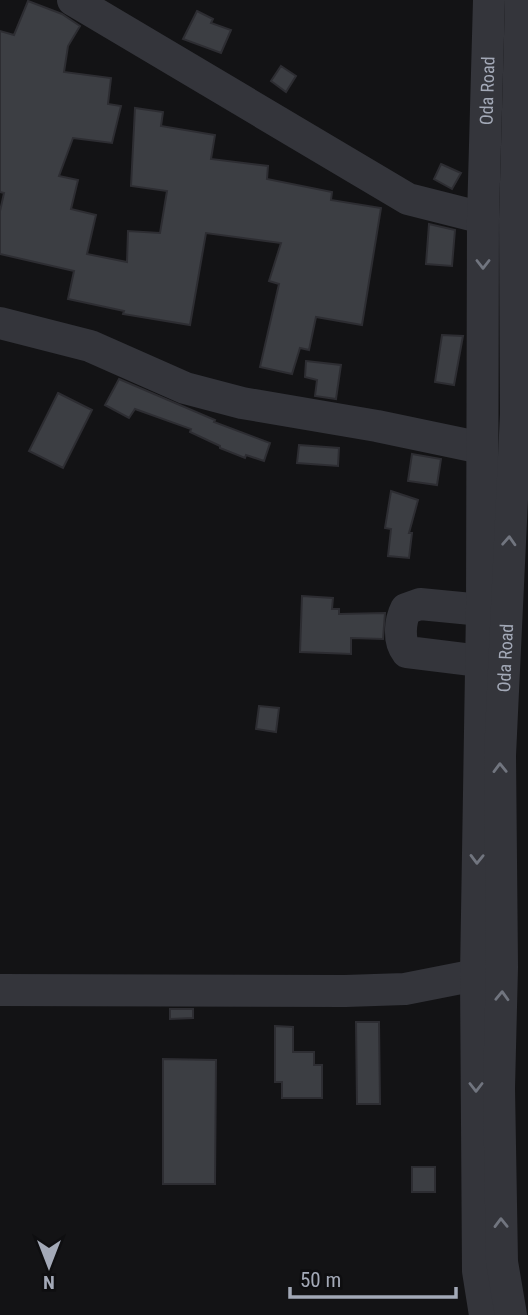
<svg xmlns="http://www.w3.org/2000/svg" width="528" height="1315" viewBox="0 0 528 1315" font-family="'Roboto Condensed',sans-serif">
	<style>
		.building { fill: #3c3e43; stroke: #2d2d32; stroke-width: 2 }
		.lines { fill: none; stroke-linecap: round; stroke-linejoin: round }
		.minor { stroke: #34353b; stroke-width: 32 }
		.oneway { stroke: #71757f }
		.labels { text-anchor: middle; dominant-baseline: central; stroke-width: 5; stroke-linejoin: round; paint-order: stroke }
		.street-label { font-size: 18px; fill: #a3a9b7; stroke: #0e0e10 }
	</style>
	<rect width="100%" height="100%" fill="#131315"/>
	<path class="building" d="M 28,1 L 62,14 L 80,26 L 68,46 L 64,72 L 111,78 L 108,104 L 121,106 L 112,143 L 73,138 L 59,176 L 78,180 L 71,209 L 96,215 L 87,254 L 127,262 L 128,231 L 160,233 L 167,191 L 131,186 L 135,108 L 163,112 L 161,126 L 215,135 L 211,159 L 268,166 L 267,179 L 332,192 L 331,200 L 381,208 L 362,325 L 316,317 L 309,350 L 300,348 L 292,374 L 260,367 L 279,284 L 269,281 L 281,243 L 206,233 L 190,325 L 123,314 L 124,311 L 68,299 L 74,271 L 0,254 L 0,211 L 4,193 L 0,192 L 0,31 L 14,35 Z
		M 197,11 L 213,19 L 211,23 L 231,30 L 221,53 L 183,39 Z
		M 281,66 L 296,76 L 286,92 L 271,81 Z
		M 441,164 L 461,173 L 452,189 L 434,179 Z
		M 429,224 L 455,230 L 452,266 L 426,264 Z
		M 442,335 L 463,336 L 454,385 L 435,382 Z
		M 306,361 L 341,365 L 336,399 L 315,396 L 317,380 L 305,377 Z
		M 119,379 L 215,420 L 214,422 L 270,443 L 264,461 L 246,455 L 245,458 L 220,448 L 220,446 L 190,432 L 191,429 L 135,409 L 129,418 L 105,405 Z
		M 58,393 L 92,410 L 63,468 L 29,451 Z
		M 299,445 L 339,448 L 338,466 L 297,463 Z
		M 412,454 L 441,459 L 437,485 L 408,481 Z
		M 391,491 L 418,500 L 409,533 L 412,533 L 409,558 L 388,556 L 391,529 L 385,528 Z
		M 302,596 L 333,598 L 332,609 L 339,609 L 339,614 L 385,613 L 383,639 L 351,638 L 351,654 L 300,652 Z
		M 259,706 L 279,708 L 276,732 L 256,729 Z
		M 170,1009 L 193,1009 L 193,1018 L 170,1019 Z
		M 356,1022 L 379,1022 L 380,1104 L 357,1104 Z
		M 275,1026 L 293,1027 L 293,1052 L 314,1052 L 314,1065 L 322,1065 L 322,1098 L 282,1098 L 282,1082 L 275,1082 Z
		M 163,1059 L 216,1060 L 215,1184 L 163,1184 Z
		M 412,1167 L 435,1167 L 435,1192 L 412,1192 Z"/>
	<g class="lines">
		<g class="minor">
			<path d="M 73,0 L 408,199 L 483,218"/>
			<path d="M 0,323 L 90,346 L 185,388 L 242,403 L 377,426 L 482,448"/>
			<path d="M 480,661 L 407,652 C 398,641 400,621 406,609 L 420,604 L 482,610"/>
			<path d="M 0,990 L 345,991 L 405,989 L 476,975"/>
			<path id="s1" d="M 485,1315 L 478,1271 L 476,975 L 482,610 L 483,218 L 489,0"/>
			<path id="s2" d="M 511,1315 L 502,1262 L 499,1088 L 502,967 L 500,755 L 516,414 L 515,219 L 521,0"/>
		</g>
	</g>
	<defs><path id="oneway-chevron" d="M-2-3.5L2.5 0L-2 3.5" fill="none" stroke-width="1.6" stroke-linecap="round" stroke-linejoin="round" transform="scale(1.75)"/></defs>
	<g class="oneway">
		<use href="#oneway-chevron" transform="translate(483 264) rotate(90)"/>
		<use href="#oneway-chevron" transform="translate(509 541) rotate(-87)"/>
		<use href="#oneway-chevron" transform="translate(500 768) rotate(-91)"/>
		<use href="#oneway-chevron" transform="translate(477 859) rotate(91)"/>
		<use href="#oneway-chevron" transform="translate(502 996) rotate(-88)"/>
		<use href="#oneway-chevron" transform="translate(476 1087) rotate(90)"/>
		<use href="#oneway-chevron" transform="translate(501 1223) rotate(-91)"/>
	</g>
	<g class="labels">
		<g class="street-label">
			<text stroke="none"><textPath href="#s1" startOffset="1225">Oda Road</textPath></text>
			<text stroke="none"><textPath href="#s2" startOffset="658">Oda Road</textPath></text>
		</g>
	</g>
	<g transform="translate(49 1266) rotate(180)" stroke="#0e0e10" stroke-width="5" paint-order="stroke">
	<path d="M0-5L12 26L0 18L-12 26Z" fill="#a3a9b7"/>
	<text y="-10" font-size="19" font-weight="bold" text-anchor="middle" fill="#a3a9b7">N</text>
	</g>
	<path d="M290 1287v10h166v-10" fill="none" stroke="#a3a9b7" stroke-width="3.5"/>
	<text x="300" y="1287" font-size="21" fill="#a3a9b7" stroke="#0e0e10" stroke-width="5" paint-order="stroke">50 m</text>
</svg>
